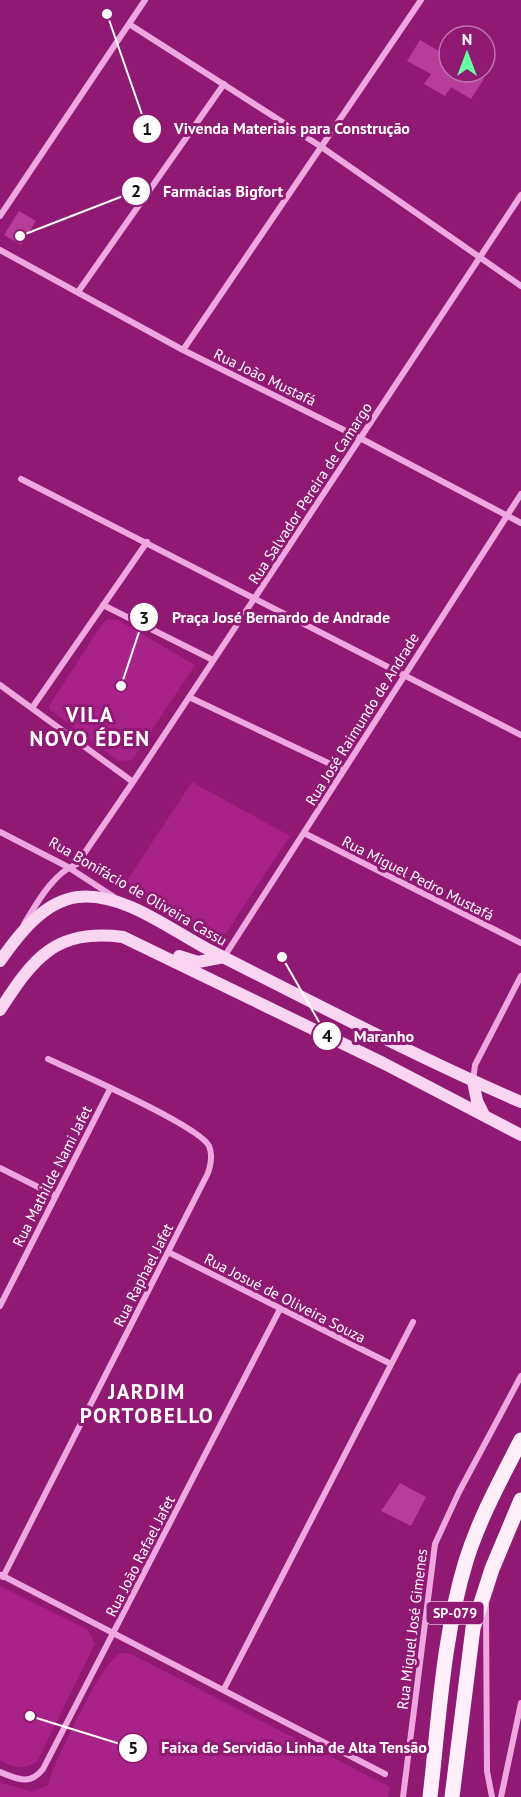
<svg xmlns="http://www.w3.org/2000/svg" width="521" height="1797" viewBox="0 0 521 1797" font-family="'PT Sans',sans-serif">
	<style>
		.green { fill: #a9228a }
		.building { fill: #b63e9a }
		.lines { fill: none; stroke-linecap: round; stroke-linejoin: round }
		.minor { stroke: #efa7df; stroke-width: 6 }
		.secondary { stroke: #fad5f1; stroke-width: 12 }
		.primary { stroke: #ffeffa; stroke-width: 15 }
		.labels { text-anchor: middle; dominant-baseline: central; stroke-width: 6; stroke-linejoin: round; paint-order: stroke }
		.shield { fill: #901973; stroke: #debad5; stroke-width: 1.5 }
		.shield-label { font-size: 14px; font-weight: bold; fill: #fff }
		.street-label { font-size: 15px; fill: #fff; stroke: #901973 }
		.district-label { font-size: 21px; font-weight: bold; letter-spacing: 1.5px; fill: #fff; stroke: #901973 }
		.leader { fill: none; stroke: #fff; stroke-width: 2 }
		.callout-dot { fill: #fff; stroke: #901973; stroke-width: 2 }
		.mark-label { font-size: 18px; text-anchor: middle; font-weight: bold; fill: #111 }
		.callout-label { font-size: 16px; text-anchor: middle; font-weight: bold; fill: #fff; stroke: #901973; stroke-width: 6; stroke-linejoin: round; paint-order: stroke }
	</style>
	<rect width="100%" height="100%" fill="#901973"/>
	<path class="green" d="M 108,619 L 118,620 L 195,665 L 132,760 L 119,761 L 50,710 L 49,706 L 102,624 Z
		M 192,782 L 290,836 L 226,933 L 214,937 L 124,885 Z
		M 0,1586 L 87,1629 L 95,1643 L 37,1762 C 23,1770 14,1768 0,1760 Z
		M 121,1653 L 131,1654 L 390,1787 L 388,1797 L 0,1797 L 0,1782 L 32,1792 L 48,1785 L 52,1771 C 63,1749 102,1660 121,1653 Z"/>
	<path class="building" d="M 420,40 L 449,57 L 449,72 L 473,72 L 484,79 L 471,99 L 451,87 L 445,96 L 424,84 L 431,74 L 407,61 Z
		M 19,211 L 36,221 L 21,245 L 4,235 Z
		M 400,1483 L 426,1497 L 411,1526 L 381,1511 Z"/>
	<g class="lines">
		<path class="minor" d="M 129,24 L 320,146 L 521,286
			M 0,216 L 145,0
			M 0,250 L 183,350 L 360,438 L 521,523
			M 78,292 L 224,84
			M 183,350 L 421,0
			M 21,479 L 521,735
			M 103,605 L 213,660
			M 0,685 L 133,782
			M 189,697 L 343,770
			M 32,708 L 147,542
			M 0,832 L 68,867 L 114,897
			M 304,833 L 521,943
			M 24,924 C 37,903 53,873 77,864 L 133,782 L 521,195
			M 224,957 L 521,494
			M 473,1081 L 475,1065 L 521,976
			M 0,1168 L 56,1196
			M 168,1252 L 391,1364
			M 0,1306 L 110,1089
			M 1,1575 L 385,1774
			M 3,1577 L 208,1173 C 211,1164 213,1155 209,1146 C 200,1126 74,1071 48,1059
			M 486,1606 L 487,1771 L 492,1797
			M 224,1689 L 413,1322
			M 0,1772 C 17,1779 30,1786 43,1769 L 280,1309
			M 403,1797 L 435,1544 L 459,1492 L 521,1376
			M 501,1797 L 521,1703"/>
		<path class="secondary" d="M 179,956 L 198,962 L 224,957
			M 0,961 C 19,934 44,901 78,897 C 126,892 174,933 215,953 C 316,1004 417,1057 521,1102
			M 0,1010 C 33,959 55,928 123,937 L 383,1063 L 521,1135
			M 473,1081 L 477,1101 L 484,1115"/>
		<path class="primary" d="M 430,1797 C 439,1719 443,1636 466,1561 C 479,1519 501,1479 521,1440
			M 452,1797 L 473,1628 L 492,1569 L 521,1500"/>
	</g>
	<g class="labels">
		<rect class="shield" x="426.5" y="1602" width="57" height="22" rx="4.5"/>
		<g class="shield-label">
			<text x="455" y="1613">SP-079</text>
		</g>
		<g class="street-label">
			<text transform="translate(265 377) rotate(26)">Rua João Mustafá</text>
			<text transform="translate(310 493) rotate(-57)">Rua Salvador Pereira de Camargo</text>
			<text transform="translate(362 719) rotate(-58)">Rua José Raimundo de Andrade</text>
			<text transform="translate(418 878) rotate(27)">Rua Miguel Pedro Mustafá</text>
			<text transform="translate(138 891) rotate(30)">Rua Bonifácio de Oliveira Cassu</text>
			<text transform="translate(52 1176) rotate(-63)">Rua Mathilde Nami Jafet</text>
			<text transform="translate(143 1275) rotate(-63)">Rua Raphael Jafet</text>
			<text transform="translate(285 1298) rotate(27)">Rua Josué de Oliveira Souza</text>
			<text transform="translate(140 1556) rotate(-63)">Rua João Rafael Jafet</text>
			<text transform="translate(412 1629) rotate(-83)">Rua Miguel José Gimenes</text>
		</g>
		<g class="district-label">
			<text x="90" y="714">VILA<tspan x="90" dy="24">NOVO ÉDEN</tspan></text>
			<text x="147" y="1391">JARDIM<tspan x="147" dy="24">PORTOBELLO</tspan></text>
		</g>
	</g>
	<path class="leader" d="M107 14L147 129M20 236L136 191M121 686L144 617M282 957L327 1036M30 1716L133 1748"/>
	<g class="callout-dot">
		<circle cx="107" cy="14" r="6"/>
		<circle cx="20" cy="236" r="6"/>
		<circle cx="121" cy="686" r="6"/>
		<circle cx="282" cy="957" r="6"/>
		<circle cx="30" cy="1716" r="6"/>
		<circle cx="147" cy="129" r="15"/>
		<circle cx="136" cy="191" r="15"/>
		<circle cx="144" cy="617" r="15"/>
		<circle cx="327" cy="1036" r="15"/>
		<circle cx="133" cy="1748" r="15"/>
	</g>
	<g class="mark-label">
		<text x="147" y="135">1</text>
		<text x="136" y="197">2</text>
		<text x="144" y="624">3</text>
		<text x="327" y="1042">4</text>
		<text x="133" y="1754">5</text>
	</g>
	<g class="callout-label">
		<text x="292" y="134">Vivenda Materiais para Construção</text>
		<text x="223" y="197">Farmácias Bigfort</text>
		<text x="281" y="623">Praça José Bernardo de Andrade</text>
		<text x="384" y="1042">Maranho</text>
		<text x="294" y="1753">Faixa de Servidão Linha de Alta Tensão</text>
	</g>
	<g transform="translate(467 54)"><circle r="28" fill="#901973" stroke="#bc75ab" stroke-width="1.5"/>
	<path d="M0-4.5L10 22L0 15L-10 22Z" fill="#65ffa1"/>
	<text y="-9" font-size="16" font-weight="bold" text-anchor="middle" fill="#ffffff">N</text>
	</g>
</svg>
